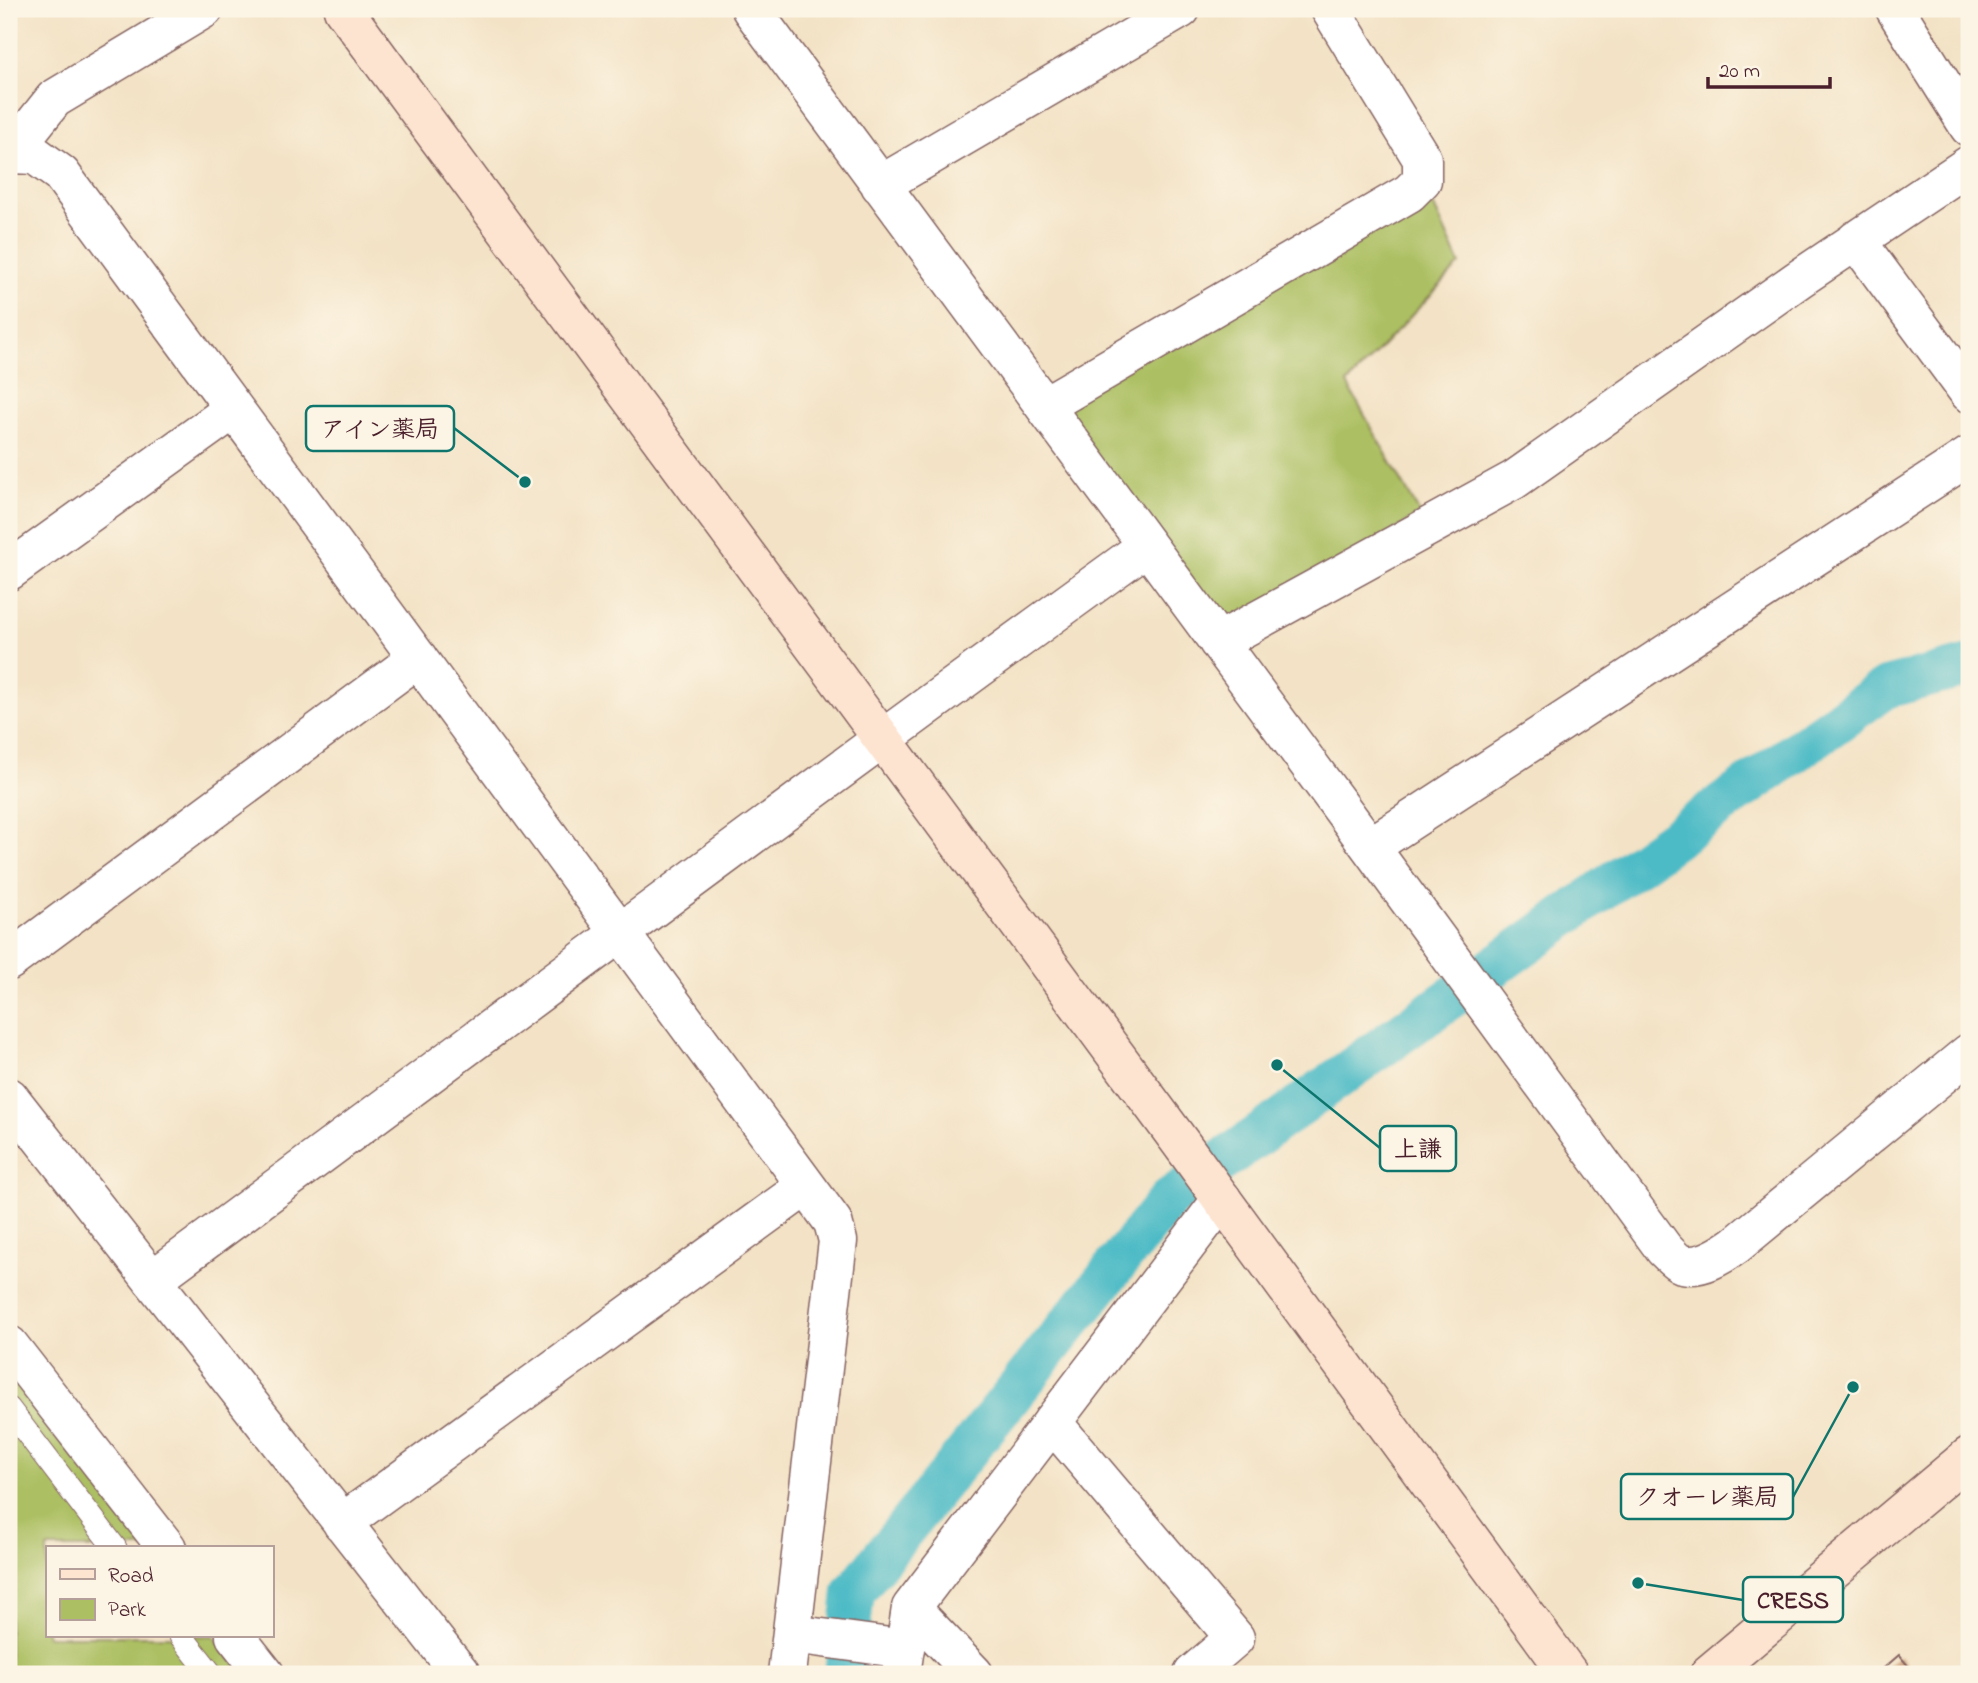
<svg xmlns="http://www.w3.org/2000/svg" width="1978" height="1683" viewBox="0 0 1978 1683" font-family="'Indie Flower','Klee One',sans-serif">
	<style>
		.green { fill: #acbf62; stroke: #7b6f46; stroke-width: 2 }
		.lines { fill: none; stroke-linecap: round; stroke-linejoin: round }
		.canal { stroke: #4dbbc6; stroke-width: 42 }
		.building { fill: #ca9970 }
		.lane-casing { stroke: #856361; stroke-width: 25 }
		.street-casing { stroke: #856361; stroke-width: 41 }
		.secondary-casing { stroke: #856361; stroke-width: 41 }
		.lane { stroke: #fff; stroke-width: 23 }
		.street { stroke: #fff; stroke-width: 38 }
		.secondary { stroke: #fde4d1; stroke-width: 38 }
		.leader { fill: none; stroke: #0f766e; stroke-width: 2.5 }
		.callout-dot { fill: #0f766e; stroke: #fcf5e5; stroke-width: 2.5 }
		.callout { fill: #fcf5e5; stroke: #0f766e; stroke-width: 2.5 }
		.callout-label { font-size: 24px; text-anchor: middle; font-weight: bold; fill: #4a1f2b }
	</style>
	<rect width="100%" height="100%" fill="#fcf5e5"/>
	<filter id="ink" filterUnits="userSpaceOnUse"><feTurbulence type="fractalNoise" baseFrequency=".0143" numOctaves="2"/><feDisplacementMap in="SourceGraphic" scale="14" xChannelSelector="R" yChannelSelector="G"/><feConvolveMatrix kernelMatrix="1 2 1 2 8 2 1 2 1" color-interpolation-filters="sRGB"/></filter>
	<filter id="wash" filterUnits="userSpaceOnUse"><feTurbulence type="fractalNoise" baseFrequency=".00686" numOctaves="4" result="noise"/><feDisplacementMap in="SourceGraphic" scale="28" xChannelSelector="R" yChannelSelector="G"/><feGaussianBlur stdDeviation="1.57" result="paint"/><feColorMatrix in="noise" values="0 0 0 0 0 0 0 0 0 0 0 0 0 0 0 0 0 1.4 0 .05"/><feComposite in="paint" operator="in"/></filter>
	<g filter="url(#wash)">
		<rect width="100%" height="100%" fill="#f3e2c5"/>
		<path class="green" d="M 1422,180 L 1460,264 L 1347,384 L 1420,514 L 1218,641 L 1044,406 Z
			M 9,1363 L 148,1548 L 47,1548 L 47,1636 L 214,1636 L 243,1674 L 9,1674 Z"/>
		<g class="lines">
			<path class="canal" d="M 845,1674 L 854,1592 L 1169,1199 L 1885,688 L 1969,666"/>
		</g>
		<g id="blocks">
			<path class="building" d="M 1899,1655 L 1915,1674 L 1877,1674 Z"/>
		</g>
	</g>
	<g filter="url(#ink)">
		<use href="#blocks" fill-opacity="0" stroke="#856361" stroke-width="2"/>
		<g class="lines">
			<g class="lane-casing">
				<path id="lane" d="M 9,1409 L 115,1548
					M 181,1636 L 211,1674"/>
			</g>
			<g class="street-casing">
				<path id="street" d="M 751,9 L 1370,847 L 1664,1249 C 1669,1254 1676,1262 1682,1264 C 1701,1269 1722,1255 1736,1245 L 1969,1053
					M 1895,9 L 1969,127
					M 11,153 L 54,99 L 204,9
					M 9,154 L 35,155 L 61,174 L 833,1222 L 838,1241 L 787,1674
					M 880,185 L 1181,9
					M 1856,240 L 1969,393
					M 1044,406 L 1409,193 L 1422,180 L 1422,159 L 1330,9
					M 9,571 L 234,409
					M 1218,642 L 1514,480 L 1799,279 L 1969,165
					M 1370,847 L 1969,456
					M 9,961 L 418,658
					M 9,1097 L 461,1674
					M 152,1280 C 484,1035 813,787 1147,546
					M 9,1345 L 167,1548
					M 1052,1422 L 1235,1638 L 1193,1674
					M 342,1523 L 806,1186
					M 911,1608 L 974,1674
					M 792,1634 L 905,1649
					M 235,1636 L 265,1674
					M 901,1674 L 911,1608 L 1222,1199"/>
			</g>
			<g class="secondary-casing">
				<path id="secondary" d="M 343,9 L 1180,1142 L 1569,1674
					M 1709,1674 L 1969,1456"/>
			</g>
			<use href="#lane" class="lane"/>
			<use href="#street" class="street"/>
			<use href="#secondary" class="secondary"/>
		</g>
	</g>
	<path class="leader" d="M525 482L454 428M1277 1065L1380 1148M1853 1387L1793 1497M1638 1583L1743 1600"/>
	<g class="callout-dot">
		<circle cx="525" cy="482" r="7"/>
		<circle cx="1277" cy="1065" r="7"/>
		<circle cx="1853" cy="1387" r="7"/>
		<circle cx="1638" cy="1583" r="7"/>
	</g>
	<g class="callout">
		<rect x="306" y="406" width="148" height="45" rx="7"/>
		<rect x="1380" y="1126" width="76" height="45" rx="7"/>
		<rect x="1621" y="1474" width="172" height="45" rx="7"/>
		<rect x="1743" y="1577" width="100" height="45" rx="7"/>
	</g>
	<g class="callout-label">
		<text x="380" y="437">アイン薬局</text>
		<text x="1418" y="1157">上謙</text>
		<text x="1707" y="1505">クオーレ薬局</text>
		<text x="1793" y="1608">CRESS</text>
	</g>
	<rect width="1978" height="1683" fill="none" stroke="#fcf5e5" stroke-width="35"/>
	<rect x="46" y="1546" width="228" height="91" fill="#fcf5e5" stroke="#b59f9b" stroke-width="2"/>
	<rect x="60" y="1569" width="35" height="10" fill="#fde4d1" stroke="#b59f9b" stroke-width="2"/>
	<text x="108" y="1582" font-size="21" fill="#4a1f2b">Road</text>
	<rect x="60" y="1599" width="35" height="21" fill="#acbf62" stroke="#b59f9b" stroke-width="2"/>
	<text x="108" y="1616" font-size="21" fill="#4a1f2b">Park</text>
	<path d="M1708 77v10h122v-10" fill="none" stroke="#4a1f2b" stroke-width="3.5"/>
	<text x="1719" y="77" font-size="21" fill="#4a1f2b" stroke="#fcf5e5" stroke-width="5" paint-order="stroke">20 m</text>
</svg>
